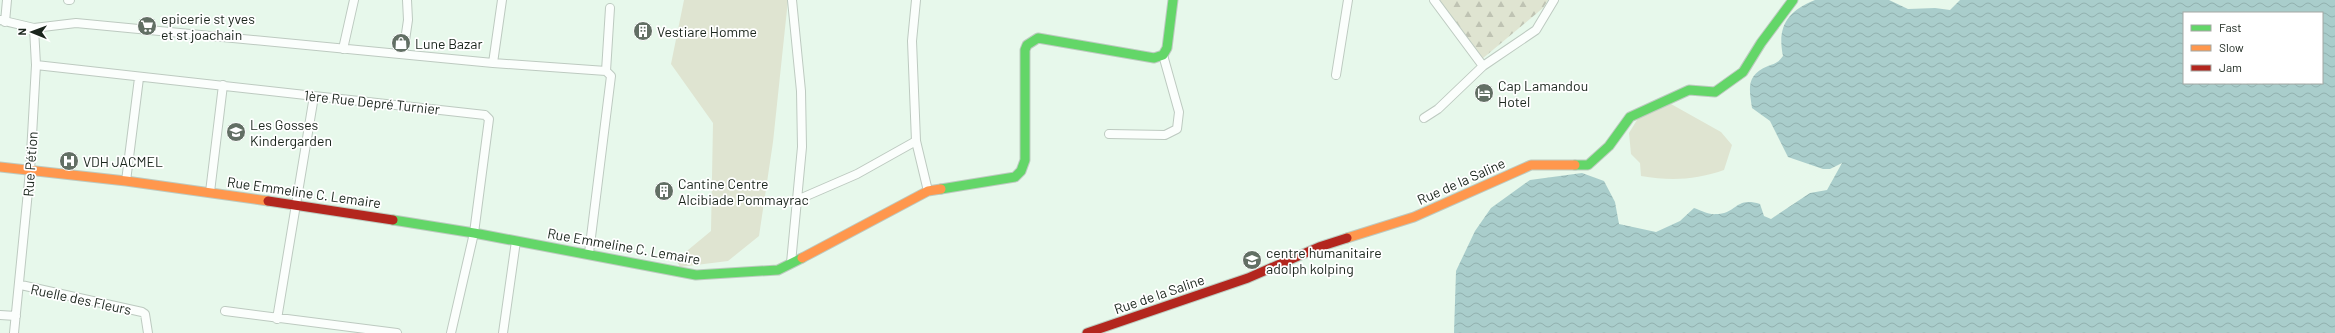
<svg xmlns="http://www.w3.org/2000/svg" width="2335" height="333" viewBox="0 0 2335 333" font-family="Barlow,sans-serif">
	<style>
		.green { fill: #dfe4d1 }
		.forest { fill: url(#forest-firs) }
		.water { fill: url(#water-waves); fill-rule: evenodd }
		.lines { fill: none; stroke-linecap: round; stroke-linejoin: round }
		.street-casing { stroke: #bdcac0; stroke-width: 10 }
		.fast-casing { stroke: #bdcac0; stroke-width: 11 }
		.slow-casing { stroke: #bdcac0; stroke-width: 11 }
		.jam-casing { stroke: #bdcac0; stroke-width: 11 }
		.street { stroke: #fbfefc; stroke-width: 8 }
		.fast { stroke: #63d668; stroke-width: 9 }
		.slow { stroke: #ff974d; stroke-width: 9 }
		.jam { stroke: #b3261e; stroke-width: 9 }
		.labels { text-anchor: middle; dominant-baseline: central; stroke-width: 3.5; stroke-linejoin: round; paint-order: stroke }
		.poi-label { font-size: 14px; fill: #1a251c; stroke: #fff; text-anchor: start }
		.street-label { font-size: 14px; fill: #1a251c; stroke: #fff }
	</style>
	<defs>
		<pattern id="forest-firs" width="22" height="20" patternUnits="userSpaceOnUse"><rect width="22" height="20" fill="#dfe4d1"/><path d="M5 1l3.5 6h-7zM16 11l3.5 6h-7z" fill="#bfc3b3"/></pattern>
		<pattern id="water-waves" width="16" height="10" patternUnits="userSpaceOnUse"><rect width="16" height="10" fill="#a9cdcb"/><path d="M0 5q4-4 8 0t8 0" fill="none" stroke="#91b0ae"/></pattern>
	</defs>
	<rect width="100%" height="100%" fill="#e7f8eb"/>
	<path class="green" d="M 684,0 L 788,0 L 773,142 L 759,236 L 728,261 L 680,267 L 676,260 L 711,231 L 713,123 L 671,64 Z
		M 1671,104 L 1721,132 L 1732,145 L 1724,170 C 1695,180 1671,181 1641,176 L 1640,163 L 1631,154 L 1629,133 L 1640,115 Z"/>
	<path class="forest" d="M 1438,0 L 1548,0 L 1543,8 L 1482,59 Z"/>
	<path class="water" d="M 1815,0 L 1889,0 L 1908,9 L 1935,8 L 1950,10 L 1960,0 L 2335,0 L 2335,333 L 1454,333 L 1456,271 L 1475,231 L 1491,208 L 1530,180 L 1582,173 L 1604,181 L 1615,202 L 1619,224 L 1656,232 L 1680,221 L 1694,208 C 1700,210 1709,215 1716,214 C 1737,214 1735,196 1760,204 L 1764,216 L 1771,219 L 1810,193 L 1827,190 L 1842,163 L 1830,169 L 1823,169 L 1788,157 L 1770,121 L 1752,108 C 1749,88 1746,75 1768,66 C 1776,63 1778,63 1783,56 C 1777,27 1787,11 1815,0 ZM 2184,13 L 2322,13 L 2322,83 L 2184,83 Z"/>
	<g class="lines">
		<g class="street-casing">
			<path id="street" d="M 68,0 L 70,0
				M 1434,0 L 1483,66
				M 0,20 L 34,28 L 36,65 L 30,171 L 14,333
				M 5,22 L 7,0
				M 34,28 L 76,23 L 493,63 L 606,71 L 611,76 L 589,253
				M 343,49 L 354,0
				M 403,54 L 408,20 L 407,0
				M 493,63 L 502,0
				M 36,65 L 485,115 L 489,119 L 474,233 L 451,333
				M 606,71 L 610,8
				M 1336,75 L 1348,0
				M 1424,118 L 1438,109 L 1483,66 L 1536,30 L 1554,0
				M 1109,134 L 1165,135 L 1177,129 L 1179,112 L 1163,55
				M 916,141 L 928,191
				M 126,181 L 139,78
				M 210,192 L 223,85
				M 797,200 L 857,174 L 916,141 L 912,41 L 916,0
				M 791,263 L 802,147 L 801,91 L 792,0
				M 21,285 L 142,312 L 145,314 L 148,333
				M 225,311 L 397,333
				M 0,315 L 16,316
				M 277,319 L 314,96
				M 503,333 L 516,241"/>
		</g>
		<g class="fast-casing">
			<path id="fast" d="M 1575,165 L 1588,165 L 1609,146 L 1630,117 L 1689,90 L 1715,92 L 1743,72 L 1761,43 L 1793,0
				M 941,189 L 1015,177 L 1021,171 L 1025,160 L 1025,50 L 1027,45 L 1038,38 L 1154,58 L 1163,55 L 1167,48 L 1173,0
				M 393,220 L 474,233 L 696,275 L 778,270 L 802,258"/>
		</g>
		<g class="slow-casing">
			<path id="slow" d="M 0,167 L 126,181 L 268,201
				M 1347,238 L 1414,217 L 1531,165 L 1575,165
				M 802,258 L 928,191 L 941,189"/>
		</g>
		<g class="jam-casing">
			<path id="jam" d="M 268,201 L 393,220
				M 1087,333 L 1248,278 L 1319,247 L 1347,238"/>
		</g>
		<use href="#street" class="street"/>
		<use href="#fast" class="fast"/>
		<use href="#slow" class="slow"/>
		<use href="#jam" class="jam"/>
	</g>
	<defs>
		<g id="supermarket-disc" transform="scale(1)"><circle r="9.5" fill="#626f64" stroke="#fff"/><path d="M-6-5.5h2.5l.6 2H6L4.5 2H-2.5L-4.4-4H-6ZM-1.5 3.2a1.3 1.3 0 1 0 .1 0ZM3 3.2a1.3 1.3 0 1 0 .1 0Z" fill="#fff"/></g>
		<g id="building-disc" transform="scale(1)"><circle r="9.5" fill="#626f64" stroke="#fff"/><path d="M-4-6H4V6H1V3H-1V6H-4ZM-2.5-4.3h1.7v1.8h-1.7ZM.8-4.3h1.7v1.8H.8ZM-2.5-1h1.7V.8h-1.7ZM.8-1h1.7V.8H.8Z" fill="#fff"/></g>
		<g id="shop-disc" transform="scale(1)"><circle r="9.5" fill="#626f64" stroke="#fff"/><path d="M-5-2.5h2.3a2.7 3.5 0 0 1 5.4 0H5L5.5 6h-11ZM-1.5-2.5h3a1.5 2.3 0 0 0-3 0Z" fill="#fff"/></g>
		<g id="hotel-disc" transform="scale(1)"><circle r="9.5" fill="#626f64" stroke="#fff"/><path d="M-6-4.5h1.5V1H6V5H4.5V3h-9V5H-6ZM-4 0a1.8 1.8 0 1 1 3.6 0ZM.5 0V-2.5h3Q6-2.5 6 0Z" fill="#fff"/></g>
		<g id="school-disc" transform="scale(1)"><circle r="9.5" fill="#626f64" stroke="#fff"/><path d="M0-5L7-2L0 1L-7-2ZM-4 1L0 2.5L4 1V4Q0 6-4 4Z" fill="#fff"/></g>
		<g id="hospital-disc" transform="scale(1)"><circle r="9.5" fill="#626f64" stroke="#fff"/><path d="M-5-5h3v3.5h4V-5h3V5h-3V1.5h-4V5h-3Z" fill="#fff"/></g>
		<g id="university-disc" transform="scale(1)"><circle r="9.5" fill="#626f64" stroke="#fff"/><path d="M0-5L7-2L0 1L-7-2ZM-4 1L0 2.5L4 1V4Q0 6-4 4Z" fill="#fff"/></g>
	</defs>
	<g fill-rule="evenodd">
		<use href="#supermarket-disc" x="147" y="26"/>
		<use href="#building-disc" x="643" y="31"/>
		<use href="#shop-disc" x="401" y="43"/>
		<use href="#hotel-disc" x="1484" y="93"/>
		<use href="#school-disc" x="236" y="132"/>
		<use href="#hospital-disc" x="69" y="161"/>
		<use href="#building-disc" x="664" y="191"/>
		<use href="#university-disc" x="1252" y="260"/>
	</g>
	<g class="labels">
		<g class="poi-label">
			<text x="161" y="18">epicerie st yves<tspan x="161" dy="16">et st joachain</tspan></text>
			<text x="657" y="31">Vestiare Homme</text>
			<text x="415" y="43">Lune Bazar</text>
			<text x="1498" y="85">Cap Lamandou<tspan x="1498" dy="16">Hotel</tspan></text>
			<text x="250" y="124">Les Gosses<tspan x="250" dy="16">Kindergarden</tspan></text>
			<text x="83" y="161">VDH JACMEL</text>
			<text x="678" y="183">Cantine Centre<tspan x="678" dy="16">Alcibiade Pommayrac</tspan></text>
			<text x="1266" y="252">centre humanitaire<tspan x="1266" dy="16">adolph kolping</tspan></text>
		</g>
		<g class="street-label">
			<text transform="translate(372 102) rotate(6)">1ère Rue Depré Turnier</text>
			<text transform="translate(30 164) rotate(-86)">Rue Pétion</text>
			<text transform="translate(1461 181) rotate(-24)">Rue de la Saline</text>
			<text transform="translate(304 192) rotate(8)">Rue Emmeline C. Lemaire</text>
			<text transform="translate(624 246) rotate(10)">Rue Emmeline C. Lemaire</text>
			<text transform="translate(1159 294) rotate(-19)">Rue de la Saline</text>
			<text transform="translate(81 299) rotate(12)">Ruelle des Fleurs</text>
		</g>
	</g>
	<rect x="2183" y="12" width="140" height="72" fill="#ffffff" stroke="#a3a8a4"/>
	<rect x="2191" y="25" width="20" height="6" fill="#63d668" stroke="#a3a8a4"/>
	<text x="2219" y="32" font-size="12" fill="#1a251c">Fast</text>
	<rect x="2191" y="45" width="20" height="6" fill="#ff974d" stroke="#a3a8a4"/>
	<text x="2219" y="52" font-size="12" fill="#1a251c">Slow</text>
	<rect x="2191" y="65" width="20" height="6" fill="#b3261e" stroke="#a3a8a4"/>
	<text x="2219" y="72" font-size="12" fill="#1a251c">Jam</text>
	<g transform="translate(32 32) rotate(271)" stroke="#ffffff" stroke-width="3" paint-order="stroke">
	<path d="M0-3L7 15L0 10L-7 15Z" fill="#1a251c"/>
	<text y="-6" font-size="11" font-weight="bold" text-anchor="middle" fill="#1a251c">N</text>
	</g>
</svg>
